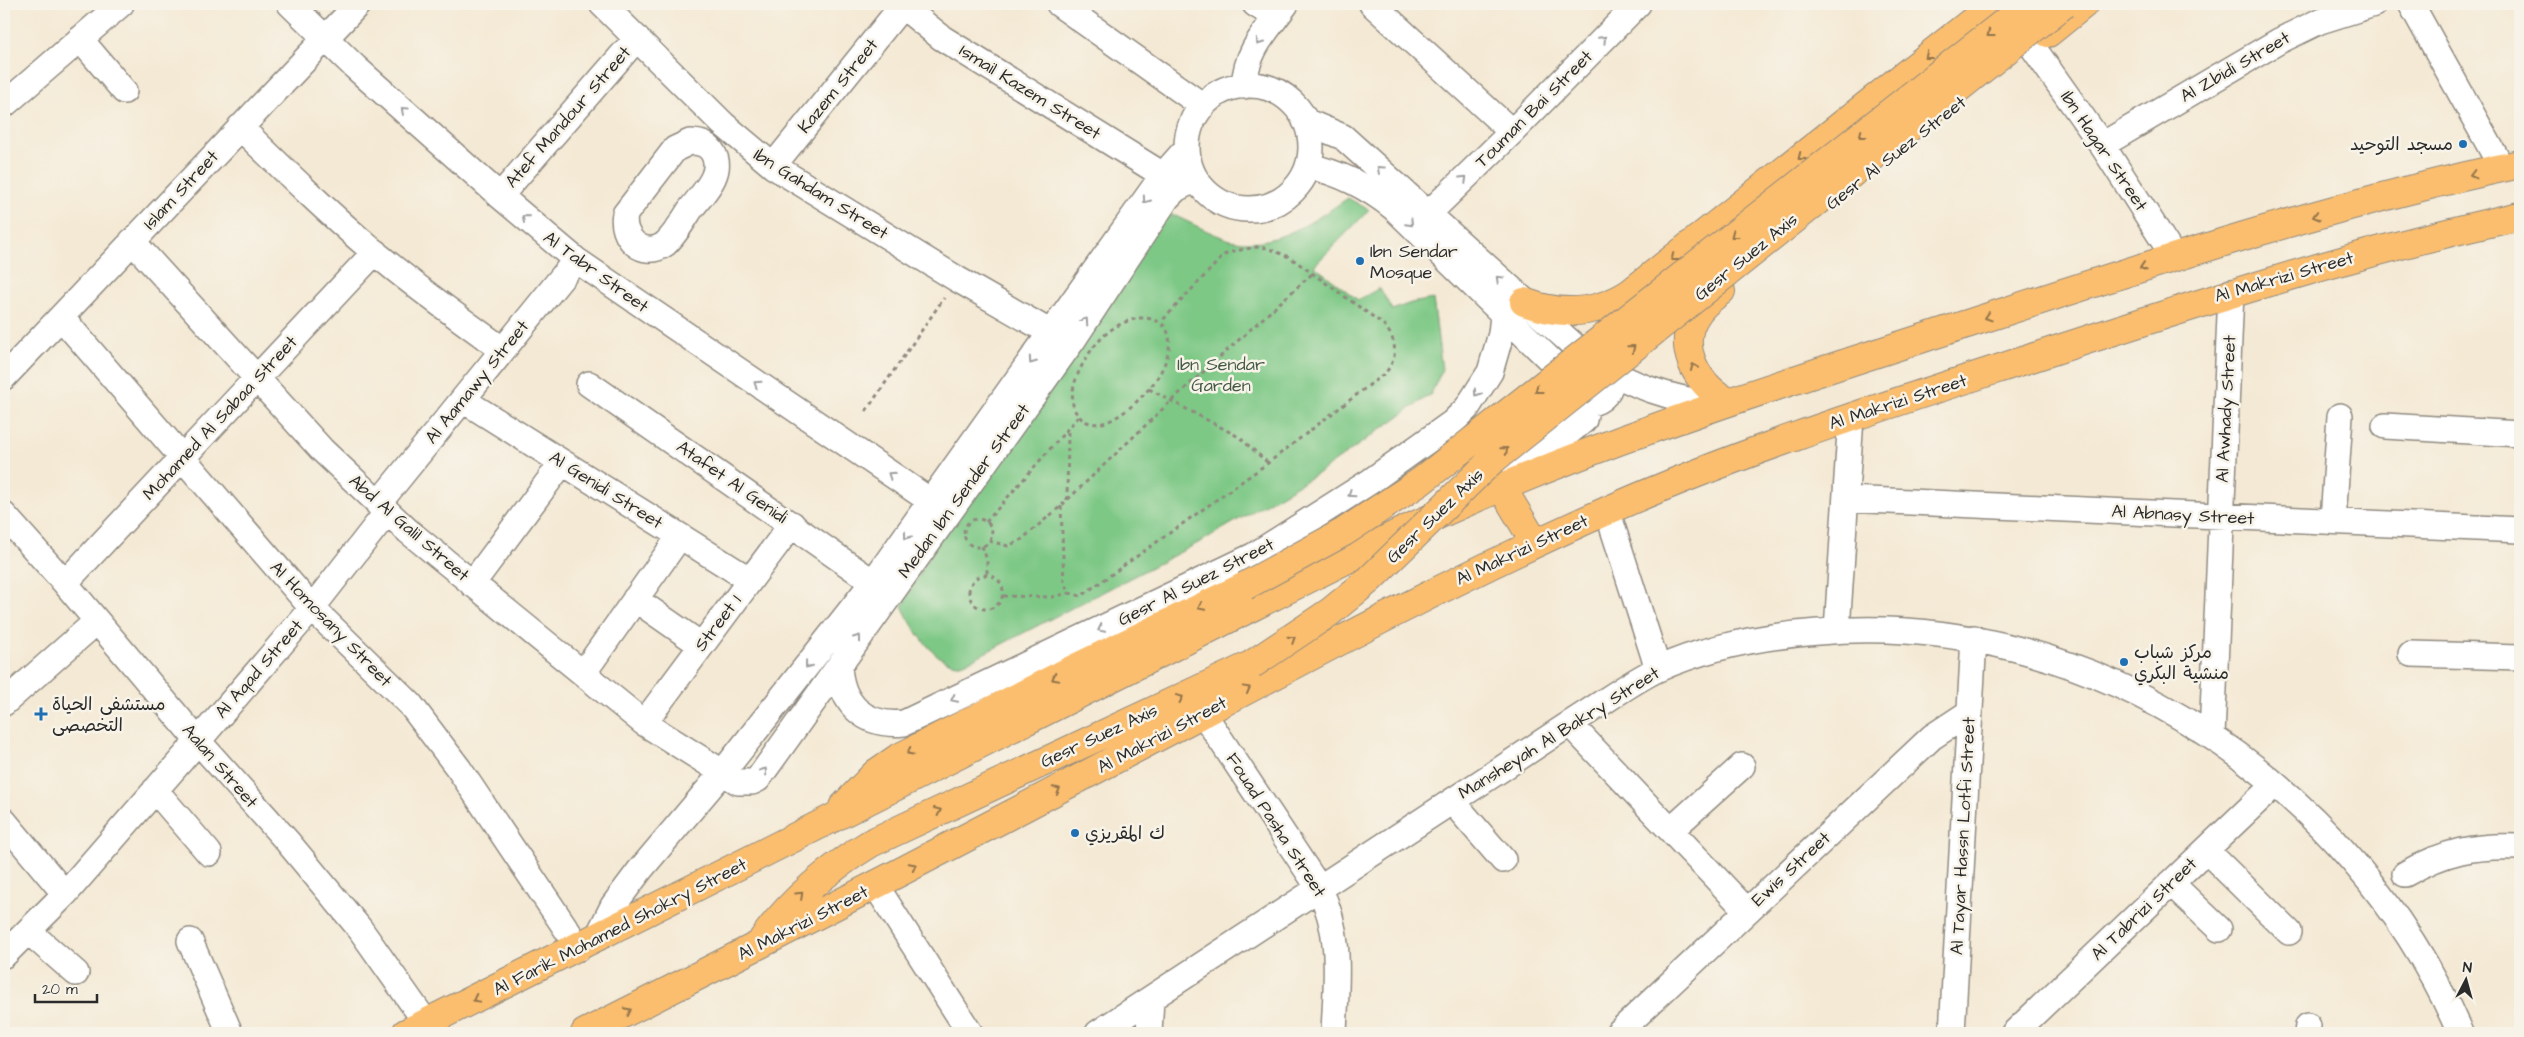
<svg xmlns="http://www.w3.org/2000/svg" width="2524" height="1037" viewBox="0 0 2524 1037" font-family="'Architects Daughter','Playpen Sans Arabic',sans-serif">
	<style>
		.green { fill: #7dc885; stroke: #547a58 }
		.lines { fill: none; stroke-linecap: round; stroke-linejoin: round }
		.minor-casing { stroke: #908a80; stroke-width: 28 }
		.major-casing { stroke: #908a80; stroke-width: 30 }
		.path { stroke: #908a80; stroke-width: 3; stroke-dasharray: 4 4; stroke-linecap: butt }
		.minor { stroke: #fff; stroke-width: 25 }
		.major { stroke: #fbbe6e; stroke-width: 28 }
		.major-bridge-casing { stroke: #908a80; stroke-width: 30; stroke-linecap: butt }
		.major-bridge { stroke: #fbbe6e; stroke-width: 28 }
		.oneway { stroke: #93744c }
		.oneway2 { stroke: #a0a0a0 }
		.poi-dot { fill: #1f6fb2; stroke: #f7f3e8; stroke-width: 2 }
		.labels { text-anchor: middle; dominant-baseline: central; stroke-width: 5; stroke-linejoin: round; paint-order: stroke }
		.street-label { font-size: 18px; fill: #2b2b2b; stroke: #f7f3e8 }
		.poi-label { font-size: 18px; fill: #2b2b2b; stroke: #f7f3e8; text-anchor: start }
		.park-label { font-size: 18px; fill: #445a46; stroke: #f7f3e8 }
	</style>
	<rect width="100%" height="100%" fill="#f7f3e8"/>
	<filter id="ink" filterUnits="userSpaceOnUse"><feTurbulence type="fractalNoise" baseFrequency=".02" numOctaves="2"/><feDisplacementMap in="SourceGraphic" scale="10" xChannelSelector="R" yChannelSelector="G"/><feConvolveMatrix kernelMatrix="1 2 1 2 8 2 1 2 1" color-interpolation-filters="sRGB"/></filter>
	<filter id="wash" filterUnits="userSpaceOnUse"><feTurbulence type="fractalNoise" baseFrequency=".0096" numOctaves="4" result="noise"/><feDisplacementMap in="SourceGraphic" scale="20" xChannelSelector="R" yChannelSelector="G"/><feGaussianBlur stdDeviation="1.12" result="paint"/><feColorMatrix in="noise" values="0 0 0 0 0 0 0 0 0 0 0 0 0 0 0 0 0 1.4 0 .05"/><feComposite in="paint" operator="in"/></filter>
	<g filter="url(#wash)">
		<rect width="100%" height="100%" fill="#f4e9d4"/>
		<path class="green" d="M 1348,198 L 1369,210 L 1314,266 L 1358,300 L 1380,288 L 1392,310 L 1411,303 L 1433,299 L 1442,370 L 1431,394 L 1320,472 L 1202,541 L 971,660 C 968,661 963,664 960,664 C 934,665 911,625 902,606 L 936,544 L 1167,212 C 1187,221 1207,232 1227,239 C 1270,252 1314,221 1348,198 Z"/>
	</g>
	<g filter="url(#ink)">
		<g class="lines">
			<g class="minor-casing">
				<path id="minor" d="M 290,4 L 355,67 L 500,196 L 576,260 L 932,502
					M 602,4 L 723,124 L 773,166 L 957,279 L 1065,341
					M 900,4 L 942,38 L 1163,175
					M 1059,4 L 1203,106
					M 1255,4 L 1276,17
					M 1372,4 L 1512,132
					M 2411,4 L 2502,168
					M 80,39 L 124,91
					M 2032,46 L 2102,145 L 2174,257
					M1187 147a62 62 0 1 1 124 0a62 62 0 1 1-124 0Z
					M 1244,86 C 1246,50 1266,32 1286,4
					M 4,105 L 121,4
					M 1305,121 L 1343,137 L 1590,360 C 1631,386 1671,399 1718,405
					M 240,127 C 284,170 327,212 373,251 C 415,287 459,318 503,350
					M 690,142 C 700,142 708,144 713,153 C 725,173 702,194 690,210 C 683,221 675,235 665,244 C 643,260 620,237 625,214 L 675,149 Z
					M 2102,145 L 2279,41 L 2320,21 L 2374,4
					M 773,166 L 902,6
					M 1308,166 C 1341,173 1368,187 1394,208 L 1580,389 L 1587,404 L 1584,420 L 1512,478
					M 500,196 L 637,38
					M 1429,213 L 1512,132 L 1638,4
					M 132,241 L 322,450 L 408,531 L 644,723 L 738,782 L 752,782 L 758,779 L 1073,340 L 1167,198 L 1176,189 L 1196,179
					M 61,317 L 312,608 L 410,704 L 459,769 L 579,948
					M 4,377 L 358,4
					M 589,384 L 873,582
					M 463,400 L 750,580
					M 1587,404 C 1603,402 1612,391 1612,374
					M 2385,426 L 2520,434
					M 1846,499 L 2520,530
					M 378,504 L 576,260
					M 1607,510 L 1658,669
					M 4,515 L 65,583 L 198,741 L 287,841 L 360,929 L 427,1024
					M 2333,521 L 2340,416
					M 65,583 L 375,252
					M 472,584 L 562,463
					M 635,599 L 701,645
					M 1837,630 L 1851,417
					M 2411,654 L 2520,657
					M 839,666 C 841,704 864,727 904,723 L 1253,556 L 1371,481 L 1452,423 L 1467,408 L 1490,372 L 1501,334 L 1503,315
					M 584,672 L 680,536
					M 4,703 L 96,622
					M 1203,713 L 1319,888 C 1343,935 1336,982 1334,1033
					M 644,723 L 792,524
					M 1570,724 L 1747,911
					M 2212,736 L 2231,292
					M 155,790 L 209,853
					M 1452,801 L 1503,860
					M 4,821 L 65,894
					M 1671,830 L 1742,766
					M 2206,850 L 2289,932
					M 2405,874 C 2445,851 2475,845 2520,847
					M 2171,883 L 2219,929
					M 876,886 L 970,1033
					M 28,931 L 76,973
					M 597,938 L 613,906 L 640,870 L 723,772 L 873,582 L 1163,175 L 1187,148
					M 190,941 L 230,1033
					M 4,955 L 65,894 L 198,741 L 312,608 L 387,512
					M 1098,1033 C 1220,953 1342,874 1463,794 C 1505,767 1546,739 1588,712 C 1610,698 1633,681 1658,669 C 1707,647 1765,636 1818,632 C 2091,608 2354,784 2460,1033
					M 1149,1033 L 1151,999
					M 1618,1033 L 1932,737 L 1970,712
					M 1952,1033 L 1974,638
					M 2014,1033 L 2274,785
					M 2307,1033 L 2308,1026"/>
			</g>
			<g class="major-casing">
				<path id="major" d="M 2048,33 L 2084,4
					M 1721,291 C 1713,297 1704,303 1698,312 C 1674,344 1696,384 1727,401
					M 1524,302 C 1561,316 1596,315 1630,293 L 1994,4
					M 1501,486 L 1535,543
					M 843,807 L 876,773 L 898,758 L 1069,671 L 1245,586
					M 763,939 C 792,899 828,869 871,843 L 1251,665
					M 406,1033 L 1399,533 C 1581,446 1775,386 1967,324 C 2149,265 2332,204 2520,164
					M 585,1033 C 768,941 950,847 1131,751 C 1287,669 1442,584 1604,512 C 1739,452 1881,407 2022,361 C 2187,307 2351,253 2520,216"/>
			</g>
			<path class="path" d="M 1139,318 C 1187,317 1169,367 1148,390 C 1137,402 1124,414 1109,421 C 1102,424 1095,425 1087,422 C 1055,407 1083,357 1100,340 C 1110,328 1124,321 1139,318 Z
				M 1149,389 L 1239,437 L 1268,463
				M 866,411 L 944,298
				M 1067,500 L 1068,431
				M 1061,506 L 1064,583 L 1069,593 L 1081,596 L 1268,463 L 1385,373 C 1399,358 1397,339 1383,324 L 1291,258 L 1268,248 L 1257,247 L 1235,251 L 1224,255 L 1161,322
				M964 533a14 14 0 1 1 28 0a14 14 0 1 1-28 0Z
				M 986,522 L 1079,416
				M 989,541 L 1008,546 L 1021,540 L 1061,506 L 1171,401 L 1312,274
				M 982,546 L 987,560 L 987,575
				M969 592a17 17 0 1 1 34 0a17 17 0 1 1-34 0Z
				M 1003,596 L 1052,597 L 1069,593"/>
			<use href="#minor" class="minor"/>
			<use href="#major" class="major"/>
			<g class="major-bridge-casing">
				<path id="major-bridge" d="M 1245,586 L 1344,532 L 1420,482 L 2028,4
					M 1251,665 L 1330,612 L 1369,580 L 1490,462 L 2064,4"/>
			</g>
			<use href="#major-bridge" class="major-bridge"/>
		</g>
		<defs><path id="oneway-chevron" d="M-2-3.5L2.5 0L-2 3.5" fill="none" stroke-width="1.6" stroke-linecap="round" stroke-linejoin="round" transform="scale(1.25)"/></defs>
		<g class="oneway">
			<use href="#oneway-chevron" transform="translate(1990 34) rotate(142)"/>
			<use href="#oneway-chevron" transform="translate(1928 56) rotate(142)"/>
			<use href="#oneway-chevron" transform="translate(1862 135) rotate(142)"/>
			<use href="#oneway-chevron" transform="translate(1801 157) rotate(142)"/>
			<use href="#oneway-chevron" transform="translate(2473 175) rotate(166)"/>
			<use href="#oneway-chevron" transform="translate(2316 216) rotate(164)"/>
			<use href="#oneway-chevron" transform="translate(1734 235) rotate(142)"/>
			<use href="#oneway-chevron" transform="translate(1674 258) rotate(142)"/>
			<use href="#oneway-chevron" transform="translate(2143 267) rotate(162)"/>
			<use href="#oneway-chevron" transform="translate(1988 317) rotate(162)"/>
			<use href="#oneway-chevron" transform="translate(1632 348) rotate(-39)"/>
			<use href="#oneway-chevron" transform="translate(1694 367) rotate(-112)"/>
			<use href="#oneway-chevron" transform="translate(1538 390) rotate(142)"/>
			<use href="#oneway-chevron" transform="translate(1505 450) rotate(-39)"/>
			<use href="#oneway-chevron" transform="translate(1201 607) rotate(154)"/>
			<use href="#oneway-chevron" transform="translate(1292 639) rotate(-33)"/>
			<use href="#oneway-chevron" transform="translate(1055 678) rotate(153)"/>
			<use href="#oneway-chevron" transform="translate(1247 689) rotate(-29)"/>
			<use href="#oneway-chevron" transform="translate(1180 698) rotate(-25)"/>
			<use href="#oneway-chevron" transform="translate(910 752) rotate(153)"/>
			<use href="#oneway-chevron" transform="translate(1057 790) rotate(-28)"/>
			<use href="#oneway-chevron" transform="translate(938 811) rotate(-25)"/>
			<use href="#oneway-chevron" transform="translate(913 866) rotate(-28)"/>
			<use href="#oneway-chevron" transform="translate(800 895) rotate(-43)"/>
			<use href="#oneway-chevron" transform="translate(476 999) rotate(153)"/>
			<use href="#oneway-chevron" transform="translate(628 1011) rotate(-27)"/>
		</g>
		<g class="oneway2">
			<use href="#oneway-chevron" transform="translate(1603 39) rotate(-46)"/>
			<use href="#oneway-chevron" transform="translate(1259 42) rotate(125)"/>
			<use href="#oneway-chevron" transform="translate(404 110) rotate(-138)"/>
			<use href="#oneway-chevron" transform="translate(1380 169) rotate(-138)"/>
			<use href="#oneway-chevron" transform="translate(1464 179) rotate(-44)"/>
			<use href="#oneway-chevron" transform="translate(1146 200) rotate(125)"/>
			<use href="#oneway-chevron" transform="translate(525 218) rotate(-139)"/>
			<use href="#oneway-chevron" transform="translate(1410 223) rotate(45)"/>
			<use href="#oneway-chevron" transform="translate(1499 279) rotate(-137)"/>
			<use href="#oneway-chevron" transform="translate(1085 321) rotate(-56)"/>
			<use href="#oneway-chevron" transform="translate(1032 361) rotate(125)"/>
			<use href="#oneway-chevron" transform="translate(757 384) rotate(-146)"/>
			<use href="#oneway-chevron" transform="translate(1477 393) rotate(125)"/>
			<use href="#oneway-chevron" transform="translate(891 475) rotate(-146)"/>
			<use href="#oneway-chevron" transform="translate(1351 494) rotate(146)"/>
			<use href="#oneway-chevron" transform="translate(907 536) rotate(126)"/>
			<use href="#oneway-chevron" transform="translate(1101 629) rotate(154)"/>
			<use href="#oneway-chevron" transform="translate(858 638) rotate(-54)"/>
			<use href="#oneway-chevron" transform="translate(808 665) rotate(128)"/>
			<use href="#oneway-chevron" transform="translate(954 699) rotate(154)"/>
			<use href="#oneway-chevron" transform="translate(764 771) rotate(-55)"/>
		</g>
	</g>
	<g class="poi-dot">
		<circle cx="2463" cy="144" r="5"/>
		<circle cx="1360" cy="261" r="5"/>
		<circle cx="2124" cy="662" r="5"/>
		<path d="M38.5 706.5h5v5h5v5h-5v5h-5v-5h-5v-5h5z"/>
		<circle cx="1075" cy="833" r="5"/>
	</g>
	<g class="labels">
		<g class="street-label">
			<text transform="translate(2235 67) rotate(-30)">Al Zbidi Street</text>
			<text transform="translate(838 86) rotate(-51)">Kazem Street</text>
			<text transform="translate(1030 92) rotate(32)">Ismail Kazem Street</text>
			<text transform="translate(1534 109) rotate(-45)">Touman Bai Street</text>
			<text transform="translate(568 117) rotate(-49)">Atef Mandour Street</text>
			<text transform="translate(2104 151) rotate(56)">Ibn Hagar Street</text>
			<text transform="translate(1896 153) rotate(-38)">Gesr Al Suez Street</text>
			<text transform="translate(181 190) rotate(-47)">Islam Street</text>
			<text transform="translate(821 194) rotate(32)">Ibn Gahdam Street</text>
			<text transform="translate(1746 257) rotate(-39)">Gesr Suez Axis</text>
			<text transform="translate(596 272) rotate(36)">Al Tabr Street</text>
			<text transform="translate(2284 277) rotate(-16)">Al Makrizi Street</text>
			<text transform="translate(477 382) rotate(-51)">Al Aamawy Street</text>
			<text transform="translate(1898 402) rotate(-18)">Al Makrizi Street</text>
			<text transform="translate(2226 409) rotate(-87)">Al Awhady Street</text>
			<text transform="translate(220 418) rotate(-47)">Mohamed Al Sabaa Street</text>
			<text transform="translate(732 482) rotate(35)">Atafet Al Genidi</text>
			<text transform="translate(606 490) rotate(32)">Al Genidi Street</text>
			<text transform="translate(964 491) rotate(-54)">Medan Ibn Sender Street</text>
			<text transform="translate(2183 515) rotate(3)">Al Abnasy Street</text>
			<text transform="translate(1435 516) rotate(-44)">Gesr Suez Axis</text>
			<text transform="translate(409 528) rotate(41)">Abd Al Galil Street</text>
			<text transform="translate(1522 550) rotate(-25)">Al Makrizi Street</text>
			<text transform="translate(1196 582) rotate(-27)">Gesr Al Suez Street</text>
			<text transform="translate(718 623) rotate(-53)">Street 1</text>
			<text transform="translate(331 624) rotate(46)">Al Homosany Street</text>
			<text transform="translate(259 669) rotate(-49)">Al Aqad Street</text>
			<text transform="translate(1559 733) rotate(-32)">Mansheyah Al Bakry Street</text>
			<text transform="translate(1162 735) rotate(-28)">Al Makrizi Street</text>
			<text transform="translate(1099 736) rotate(-25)">Gesr Suez Axis</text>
			<text transform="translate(220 766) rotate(49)">Aalan Street</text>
			<text transform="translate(1276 825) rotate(57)">Fouad Pasha Street</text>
			<text transform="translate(1963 836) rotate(-87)">Al Tayar Hassn Lotfi Street</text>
			<text transform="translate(1791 869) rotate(-43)">Ewis Street</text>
			<text transform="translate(2144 909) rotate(-44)">Al Tabrizi Street</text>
			<text transform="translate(803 923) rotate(-27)">Al Makrizi Street</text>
			<text transform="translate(620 927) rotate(-27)">Al Farik Mohamed Shokry Street</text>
		</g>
		<g class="poi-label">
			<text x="2453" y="144" text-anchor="end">مسجد التوحيد</text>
			<text x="1370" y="251">Ibn Sendar<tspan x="1370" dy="21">Mosque</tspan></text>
			<text x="2134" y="652">مركز شباب<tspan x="2134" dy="21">منشية البكري</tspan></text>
			<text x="52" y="704">مستشفى الحياة<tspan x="52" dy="21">التخصصى</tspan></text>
			<text x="1085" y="833">ك المقريزي</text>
		</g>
		<g class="park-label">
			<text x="1221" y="364">Ibn Sendar<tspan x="1221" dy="21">Garden</tspan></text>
		</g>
	</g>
	<rect width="2524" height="1037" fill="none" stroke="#f7f3e8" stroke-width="20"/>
	<g transform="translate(2466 980) rotate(6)" stroke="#f7f3e8" stroke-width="4" paint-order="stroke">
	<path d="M0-4L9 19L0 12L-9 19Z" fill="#2b2b2b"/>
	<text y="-8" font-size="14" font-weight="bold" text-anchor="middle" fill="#2b2b2b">N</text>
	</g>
	<path d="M35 994v8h62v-8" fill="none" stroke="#2b2b2b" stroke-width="2.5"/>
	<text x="42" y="994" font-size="15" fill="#2b2b2b" stroke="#f7f3e8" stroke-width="4" paint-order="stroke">20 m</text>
</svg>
